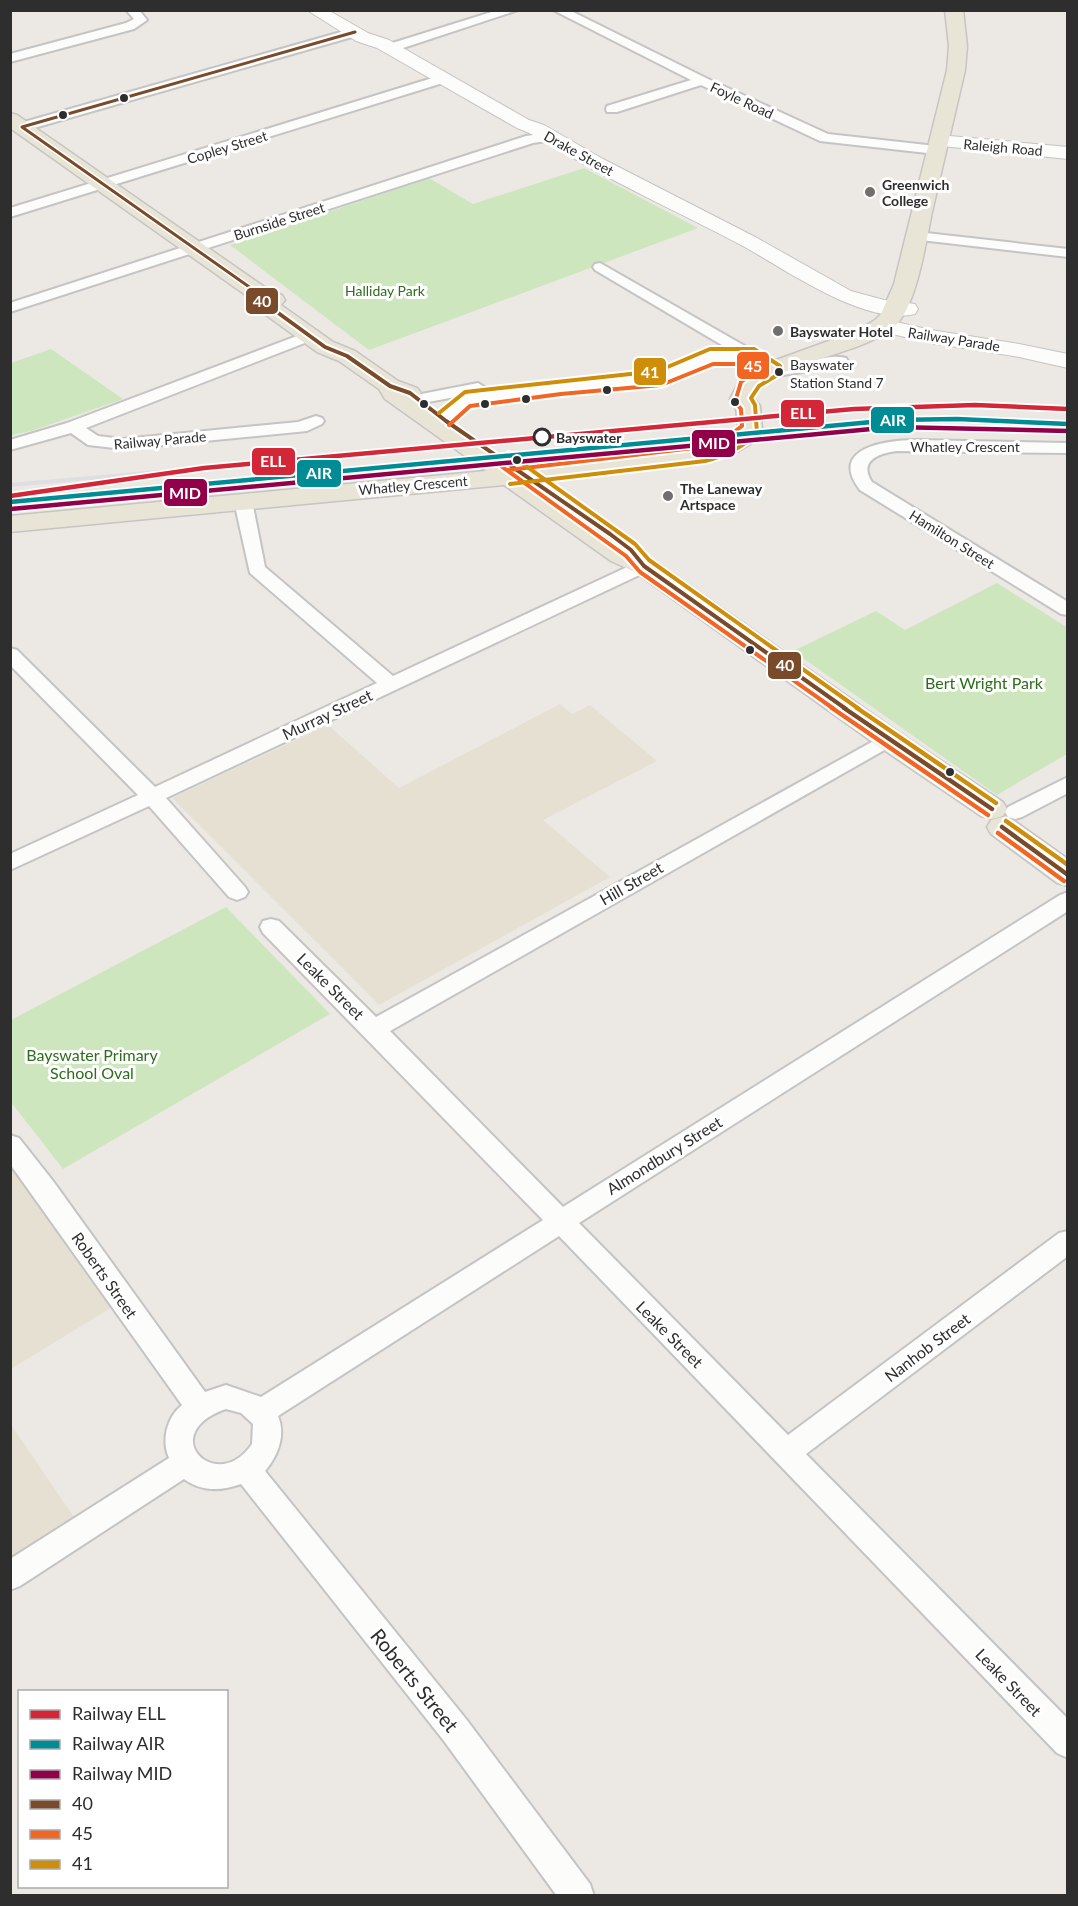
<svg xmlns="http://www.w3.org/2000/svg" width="1078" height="1906" viewBox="0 0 1078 1906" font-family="Lato,sans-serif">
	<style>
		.education { fill: #e6e0d3 }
		.green { fill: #cee6be }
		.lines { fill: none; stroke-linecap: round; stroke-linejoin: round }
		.street-casing { stroke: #c5c4c5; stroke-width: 4 }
		.secondary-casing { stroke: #c5c4c5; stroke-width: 2 }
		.primary-casing { stroke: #c6c5c4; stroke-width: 3 }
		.street { fill: #fcfcfb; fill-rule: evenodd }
		.secondary { fill: #fcfcfb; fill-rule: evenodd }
		.primary { fill: #e8e4d6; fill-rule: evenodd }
		.rail { stroke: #dfdfe1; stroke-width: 4 }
		.bus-1-far2-casing { stroke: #fff; stroke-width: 6 }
		.bus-1-far1-casing { stroke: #fff; stroke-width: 8 }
		.bus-1-casing { stroke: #fff; stroke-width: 9 }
		.bus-2-far1-casing { stroke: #fff; stroke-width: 8 }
		.bus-2-casing { stroke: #fff; stroke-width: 9 }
		.bus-3-far1-casing { stroke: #fff; stroke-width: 8 }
		.bus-3-casing { stroke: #fff; stroke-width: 9 }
		.bus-1-far2 { stroke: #7a4b2a; stroke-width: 3 }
		.bus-1-far1 { stroke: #7a4b2a; stroke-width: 4 }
		.bus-1 { stroke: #7a4b2a; stroke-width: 4.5 }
		.bus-2-far1 { stroke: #f26522; stroke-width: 4 }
		.bus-2 { stroke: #f26522; stroke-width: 4.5 }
		.bus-3-far1 { stroke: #cf8e09; stroke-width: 4 }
		.bus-3 { stroke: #cf8e09; stroke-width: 4.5 }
		.rail-1-casing { stroke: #fff; stroke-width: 8 }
		.rail-2-casing { stroke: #fff; stroke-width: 8 }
		.rail-3-casing { stroke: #fff; stroke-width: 8 }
		.rail-1 { stroke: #d32737; stroke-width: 4.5 }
		.rail-2 { stroke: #008c95; stroke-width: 4.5 }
		.rail-3 { stroke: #910048; stroke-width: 4.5 }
		.bus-dot { fill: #2e2e2e; stroke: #fff; stroke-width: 2 }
		.poi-dot { fill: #706f6e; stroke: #fff; stroke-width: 2 }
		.stop-dot { fill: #fff; stroke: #2e2e2e; stroke-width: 3 }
		.labels { text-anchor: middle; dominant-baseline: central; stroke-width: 6; stroke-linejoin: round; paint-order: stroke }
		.far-street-label { font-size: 14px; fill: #2e2e2e; stroke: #fff }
		.far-poi-label { font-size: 14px; font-weight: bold; fill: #2e2e2e; stroke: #fff; text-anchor: start }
		.far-park-label { font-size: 14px; fill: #2c6e1b; stroke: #fff }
		.bus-label { font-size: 14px; fill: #2e2e2e; stroke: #fff; text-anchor: start }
		.far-stop-label { font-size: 14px; font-weight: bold; fill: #2e2e2e; stroke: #fff; text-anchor: start }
		.park-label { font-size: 16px; fill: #2c6e1b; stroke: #fff }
		.street-label { font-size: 16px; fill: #2e2e2e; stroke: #fff }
		.near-street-label { font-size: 20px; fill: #2e2e2e; stroke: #fff }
		.line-badge { stroke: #fff; stroke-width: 2 }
		.badge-label { font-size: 16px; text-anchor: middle; font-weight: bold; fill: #fff }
	</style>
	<rect width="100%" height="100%" fill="#ece8e4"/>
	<path class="education" d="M 560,704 L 572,714 L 590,705 L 657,761 L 543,820 L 610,877 L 379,1005 L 172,798 L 328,725 L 399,788 Z
		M 11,1145 L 122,1301 L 11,1369 Z
		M 10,1423 L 82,1529 L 10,1576 Z"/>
	<path class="green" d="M 584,168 L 698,228 L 369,350 L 230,245 L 429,178 L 473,204 Z
		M 51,349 L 123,399 L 31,431 L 11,435 L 11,363 Z
		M 997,583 L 1068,628 L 1067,754 L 997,795 L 793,651 L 876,611 L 905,630 Z
		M 226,907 L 330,1014 L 63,1169 L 11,1102 L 11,1020 Z"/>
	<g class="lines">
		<g class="street-casing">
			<path id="street" d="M 126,10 L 139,10 L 147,20 L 134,29 L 10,62 L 10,54 L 126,23 L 134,19 Z
				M 498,10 L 518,10 L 394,51 L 386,51 L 384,48 L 386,45 Z
				M 553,10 L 569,10 L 706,78 L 828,134 L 936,146 L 943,150 L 936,154 L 820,141 L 701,85 L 617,112 L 607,112 L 606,109 L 607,106 L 691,80 Z
				M 355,28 L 361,32 L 359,35 L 27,130 L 17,130 L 15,127 L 17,124 Z
				M 442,75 L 446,76 L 448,79 L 446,82 L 10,217 L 10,208 Z
				M 548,133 L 553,134 L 555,137 L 553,140 L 533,143 L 10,312 L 10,303 L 526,136 Z
				M 917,232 L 1068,249 L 1068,257 L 912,239 L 910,236 Z
				M 600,263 L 778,365 C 801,369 822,352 846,358 L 848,361 L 840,366 L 783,375 L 767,372 L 748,361 L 713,361 L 666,381 L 643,386 L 560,392 L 472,403 L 450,422 L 444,424 L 436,419 L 461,396 L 417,404 L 411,402 L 409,399 L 411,396 L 478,383 L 486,388 L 479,393 L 560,382 L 643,376 L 656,374 L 705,353 L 732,351 L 595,270 L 593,267 L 595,264 Z
				M 310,331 L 315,333 L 318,336 L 315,339 L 86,428 L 98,436 L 123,439 L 298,422 L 316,416 L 322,418 L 324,421 L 322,424 L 307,431 L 123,449 L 88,445 L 71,433 L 10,450 L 10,440 L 67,423 Z
				M 917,440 L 1068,443 L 1068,453 L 897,451 C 879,453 858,461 872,482 L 1068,602 L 1068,615 L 1061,614 L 860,490 C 827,447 888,440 917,440 Z
				M 243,496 L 249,497 L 252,501 L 265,567 L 393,676 L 638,562 L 650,562 L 653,566 L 650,570 L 166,798 L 245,887 L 248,892 L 245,897 L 237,900 L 229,897 L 149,806 L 10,870 L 10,854 L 138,795 L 10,665 L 10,648 L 17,650 L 155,787 L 377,683 L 250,573 L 234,501 L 237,497 Z
				M 888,733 L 895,734 L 898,739 L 895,744 L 390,1031 L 563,1207 L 1060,895 L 1068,892 L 1068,911 L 579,1223 L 788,1435 L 1059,1233 L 1068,1231 L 1068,1256 L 806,1454 L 1068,1719 L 1068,1758 L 1057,1753 L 559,1236 L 278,1416 C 286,1435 278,1456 265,1471 L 466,1719 L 590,1884 L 594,1896 L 557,1896 L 444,1741 L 241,1484 C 222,1491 201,1492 184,1479 L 20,1586 L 10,1590 L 10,1559 L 169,1458 C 161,1440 167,1417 182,1405 L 10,1164 L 10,1135 L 19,1138 L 53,1181 L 205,1392 L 226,1385 L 261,1397 L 543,1220 L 263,933 L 260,927 L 263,921 L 271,919 L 279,921 L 376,1017 ZM 226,1409 L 241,1413 L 253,1424 L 252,1444 C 217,1496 154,1434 226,1409 Z
				M 1068,777 L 1068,793 L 1022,817 L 1015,819 L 1008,817 L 1005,812 L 1008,807 Z"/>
		</g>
		<g class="secondary-casing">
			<path id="secondary" d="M 307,10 L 328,10 L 368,33 L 389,40 L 529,120 L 544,125 L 603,159 L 757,238 L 851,291 L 884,300 L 915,304 L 918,309 L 915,314 C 865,326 786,270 743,246 C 692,219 640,195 589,167 C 565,154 542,137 517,128 L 377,48 L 356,41 Z
				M 939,135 L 1068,147 L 1068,159 L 932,145 L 930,141 L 932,137 Z
				M 883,319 L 931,330 L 1019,344 L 1068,354 L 1068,368 L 1019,357 L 931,343 L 875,330 L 872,325 L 875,320 Z"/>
		</g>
		<g class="primary-casing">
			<path id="primary" d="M 945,10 L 963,10 L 967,46 L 965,70 C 954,117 943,165 932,212 C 926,242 917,302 897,324 C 865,357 770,360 754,398 L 760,406 L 762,429 L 750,444 L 739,451 L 700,461 L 533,482 L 629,549 L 653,560 L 898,732 L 1003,802 L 1007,809 L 1003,816 L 992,819 L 981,816 L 878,746 L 635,572 L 611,561 L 504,485 L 10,532 L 10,516 L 486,471 L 385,399 L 379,389 L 339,361 L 317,352 L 255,307 L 247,296 L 10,128 L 10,113 L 17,115 L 263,286 L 282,295 L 285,300 L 281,305 L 333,342 L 355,351 L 398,381 L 417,388 L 421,393 L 415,399 L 514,469 L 526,467 L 699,447 L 721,441 L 738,428 L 736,407 L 730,399 L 739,382 L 765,364 L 859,330 L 875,320 L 881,314 L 894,284 L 947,70 L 949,46 Z
				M 1002,817 L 1013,820 L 1068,859 L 1068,886 L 1057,883 L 991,834 L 987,827 L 991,820 Z"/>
		</g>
		<use href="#street" class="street"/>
		<use href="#secondary" class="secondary"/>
		<use href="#primary" class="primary"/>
		<path class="rail" d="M 10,485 L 204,468"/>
		<g class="bus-1-far2-casing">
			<path id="bus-1-far2" d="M 22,127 L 255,291 L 263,302 L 272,309
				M 22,127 L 355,32"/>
		</g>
		<g class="bus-1-far1-casing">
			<path id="bus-1-far1" d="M 270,307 L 325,347 L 347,356 L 390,386 L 410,393 L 446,421 L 610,534 L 631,550 L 644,566 L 846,709"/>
		</g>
		<g class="bus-1-casing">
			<path id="bus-1" d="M 844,708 L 992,809
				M 1002,827 L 1068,875"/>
		</g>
		<g class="bus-2-far1-casing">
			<path id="bus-2-far1" d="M 449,425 L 470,406 L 561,394 L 661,385 L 713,364 L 750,364 L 759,369 L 741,382 L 735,402 L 741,409 L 742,426 L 726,438 L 702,447 L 508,470
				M 501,466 L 626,556 L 640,572 L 834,709"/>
		</g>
		<g class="bus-2-casing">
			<path id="bus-2" d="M 832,708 L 988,815
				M 998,833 L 1064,881"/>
		</g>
		<g class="bus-3-far1-casing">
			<path id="bus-3-far1" d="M 439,413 L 465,392 L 658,371 L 710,349 L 754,349 L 780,366 L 779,374 L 759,386 L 751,398 L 755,405 L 757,433 C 742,448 725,456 705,461 L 510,484
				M 509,454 L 635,544 L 649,560 L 859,709"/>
		</g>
		<g class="bus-3-casing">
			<path id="bus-3" d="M 857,708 L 996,803
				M 1006,821 L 1068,865"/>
		</g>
		<use href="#bus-1-far2" class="bus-1-far2"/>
		<use href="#bus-1-far1" class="bus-1-far1"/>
		<use href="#bus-1" class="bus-1"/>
		<use href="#bus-2-far1" class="bus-2-far1"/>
		<use href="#bus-2" class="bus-2"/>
		<use href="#bus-3-far1" class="bus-3-far1"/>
		<use href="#bus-3" class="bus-3"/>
		<g class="rail-1-casing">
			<path id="rail-1" d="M 10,496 L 204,468 L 854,409 L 975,405 L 1068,409"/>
		</g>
		<g class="rail-2-casing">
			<path id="rail-2" d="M 10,502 L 893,420 L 957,419 L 1068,424"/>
		</g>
		<g class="rail-3-casing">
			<path id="rail-3" d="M 11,509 L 893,427 L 1068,431"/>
		</g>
		<use href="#rail-1" class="rail-1"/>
		<use href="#rail-2" class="rail-2"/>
		<use href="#rail-3" class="rail-3"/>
	</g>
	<g class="bus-dot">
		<circle cx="124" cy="98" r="5"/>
		<circle cx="63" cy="115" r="5"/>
		<circle cx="779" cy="372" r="5"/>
		<circle cx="607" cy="390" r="5"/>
		<circle cx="526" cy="399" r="5"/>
		<circle cx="735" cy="402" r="5"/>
		<circle cx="424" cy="404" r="5"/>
		<circle cx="485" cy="404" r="5"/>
		<circle cx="517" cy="460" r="5"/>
		<circle cx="750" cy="650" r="5"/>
		<circle cx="950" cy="772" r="5"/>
	</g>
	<g class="poi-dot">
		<circle cx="870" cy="192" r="6"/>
		<circle cx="778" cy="331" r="6"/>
		<circle cx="668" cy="496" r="6"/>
	</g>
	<circle class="stop-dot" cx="542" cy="437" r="8"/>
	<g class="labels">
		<g class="far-street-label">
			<text transform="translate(742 100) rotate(25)">Foyle Road</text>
			<text transform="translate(227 147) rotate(-17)">Copley Street</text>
			<text transform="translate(1003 147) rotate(5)">Raleigh Road</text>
			<text transform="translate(579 153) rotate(29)">Drake Street</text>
			<text transform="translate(279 221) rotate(-18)">Burnside Street</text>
			<text transform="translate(954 339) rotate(9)">Railway Parade</text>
			<text transform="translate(160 440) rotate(-5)">Railway Parade</text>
			<text x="965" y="446">Whatley Crescent</text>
			<text transform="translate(413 485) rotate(-5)">Whatley Crescent</text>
			<text transform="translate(952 539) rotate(32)">Hamilton Street</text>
		</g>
		<g class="far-poi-label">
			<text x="882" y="184">Greenwich<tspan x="882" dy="16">College</tspan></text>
			<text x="790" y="331">Bayswater Hotel</text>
			<text x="680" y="488">The Laneway<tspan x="680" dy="16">Artspace</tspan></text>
		</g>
		<g class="far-park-label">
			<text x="385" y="290">Halliday Park</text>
		</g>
		<g class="bus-label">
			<text x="790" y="364">Bayswater<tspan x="790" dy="18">Station Stand 7</tspan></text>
		</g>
		<g class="far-stop-label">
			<text x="556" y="437">Bayswater</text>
		</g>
		<g class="park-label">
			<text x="984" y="682">Bert Wright Park</text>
			<text x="92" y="1054">Bayswater Primary<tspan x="92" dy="18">School Oval</tspan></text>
		</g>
		<g class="street-label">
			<text transform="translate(327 714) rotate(-25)">Murray Street</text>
			<text transform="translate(631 883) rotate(-30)">Hill Street</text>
			<text transform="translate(331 986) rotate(45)">Leake Street</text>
			<text transform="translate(664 1155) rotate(-32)">Almondbury Street</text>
			<text transform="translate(105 1275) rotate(55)">Roberts Street</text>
			<text transform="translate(670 1334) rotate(45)">Leake Street</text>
			<text transform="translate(927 1347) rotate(-37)">Nanhob Street</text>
			<text transform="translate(1009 1682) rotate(46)">Leake Street</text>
		</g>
		<g class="near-street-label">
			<text transform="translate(415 1680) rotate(51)">Roberts Street</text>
		</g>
	</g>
	<g class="line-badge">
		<rect x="245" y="287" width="34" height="28" rx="6" fill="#7a4b2a"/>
		<rect x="736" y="351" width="34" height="29" rx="6" fill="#f26522"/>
		<rect x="633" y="357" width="34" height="29" rx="6" fill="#cf8e09"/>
		<rect x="780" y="399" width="45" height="29" rx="6" fill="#d32737"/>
		<rect x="870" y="406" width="45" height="28" rx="6" fill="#008c95"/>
		<rect x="691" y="429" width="45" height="29" rx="6" fill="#910048"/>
		<rect x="251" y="447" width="45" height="29" rx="6" fill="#d32737"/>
		<rect x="296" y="459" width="46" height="29" rx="6" fill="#008c95"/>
		<rect x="163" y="478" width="45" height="29" rx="6" fill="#910048"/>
		<rect x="767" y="651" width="35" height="29" rx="6" fill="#7a4b2a"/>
	</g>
	<g class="badge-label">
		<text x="262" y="307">40</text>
		<text x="753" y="372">45</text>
		<text x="650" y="378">41</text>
		<text x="803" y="419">ELL</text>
		<text x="893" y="426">AIR</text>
		<text x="714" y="449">MID</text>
		<text x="273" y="467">ELL</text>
		<text x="319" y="479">AIR</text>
		<text x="185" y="499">MID</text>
		<text x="785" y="671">40</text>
	</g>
	<rect width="1078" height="1906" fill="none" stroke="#2e2e2e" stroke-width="24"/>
	<rect x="18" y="1690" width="210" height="198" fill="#ffffff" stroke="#ababab" stroke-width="1.5"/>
	<rect x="30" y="1710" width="30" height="9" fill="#d32737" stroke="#ababab" stroke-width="1.5"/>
	<text x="72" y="1720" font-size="18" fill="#2e2e2e">Railway ELL</text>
	<rect x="30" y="1740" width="30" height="9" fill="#008c95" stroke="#ababab" stroke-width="1.5"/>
	<text x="72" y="1750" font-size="18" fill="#2e2e2e">Railway AIR</text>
	<rect x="30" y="1770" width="30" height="9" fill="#910048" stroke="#ababab" stroke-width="1.5"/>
	<text x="72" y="1780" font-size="18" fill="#2e2e2e">Railway MID</text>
	<rect x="30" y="1800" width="30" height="9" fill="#7a4b2a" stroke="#ababab" stroke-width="1.5"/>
	<text x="72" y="1810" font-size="18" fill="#2e2e2e">40</text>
	<rect x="30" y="1830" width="30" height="9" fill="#f26522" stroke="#ababab" stroke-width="1.5"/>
	<text x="72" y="1840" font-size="18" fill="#2e2e2e">45</text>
	<rect x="30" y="1860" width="30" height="9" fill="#cf8e09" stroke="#ababab" stroke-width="1.5"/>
	<text x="72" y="1870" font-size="18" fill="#2e2e2e">41</text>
</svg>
